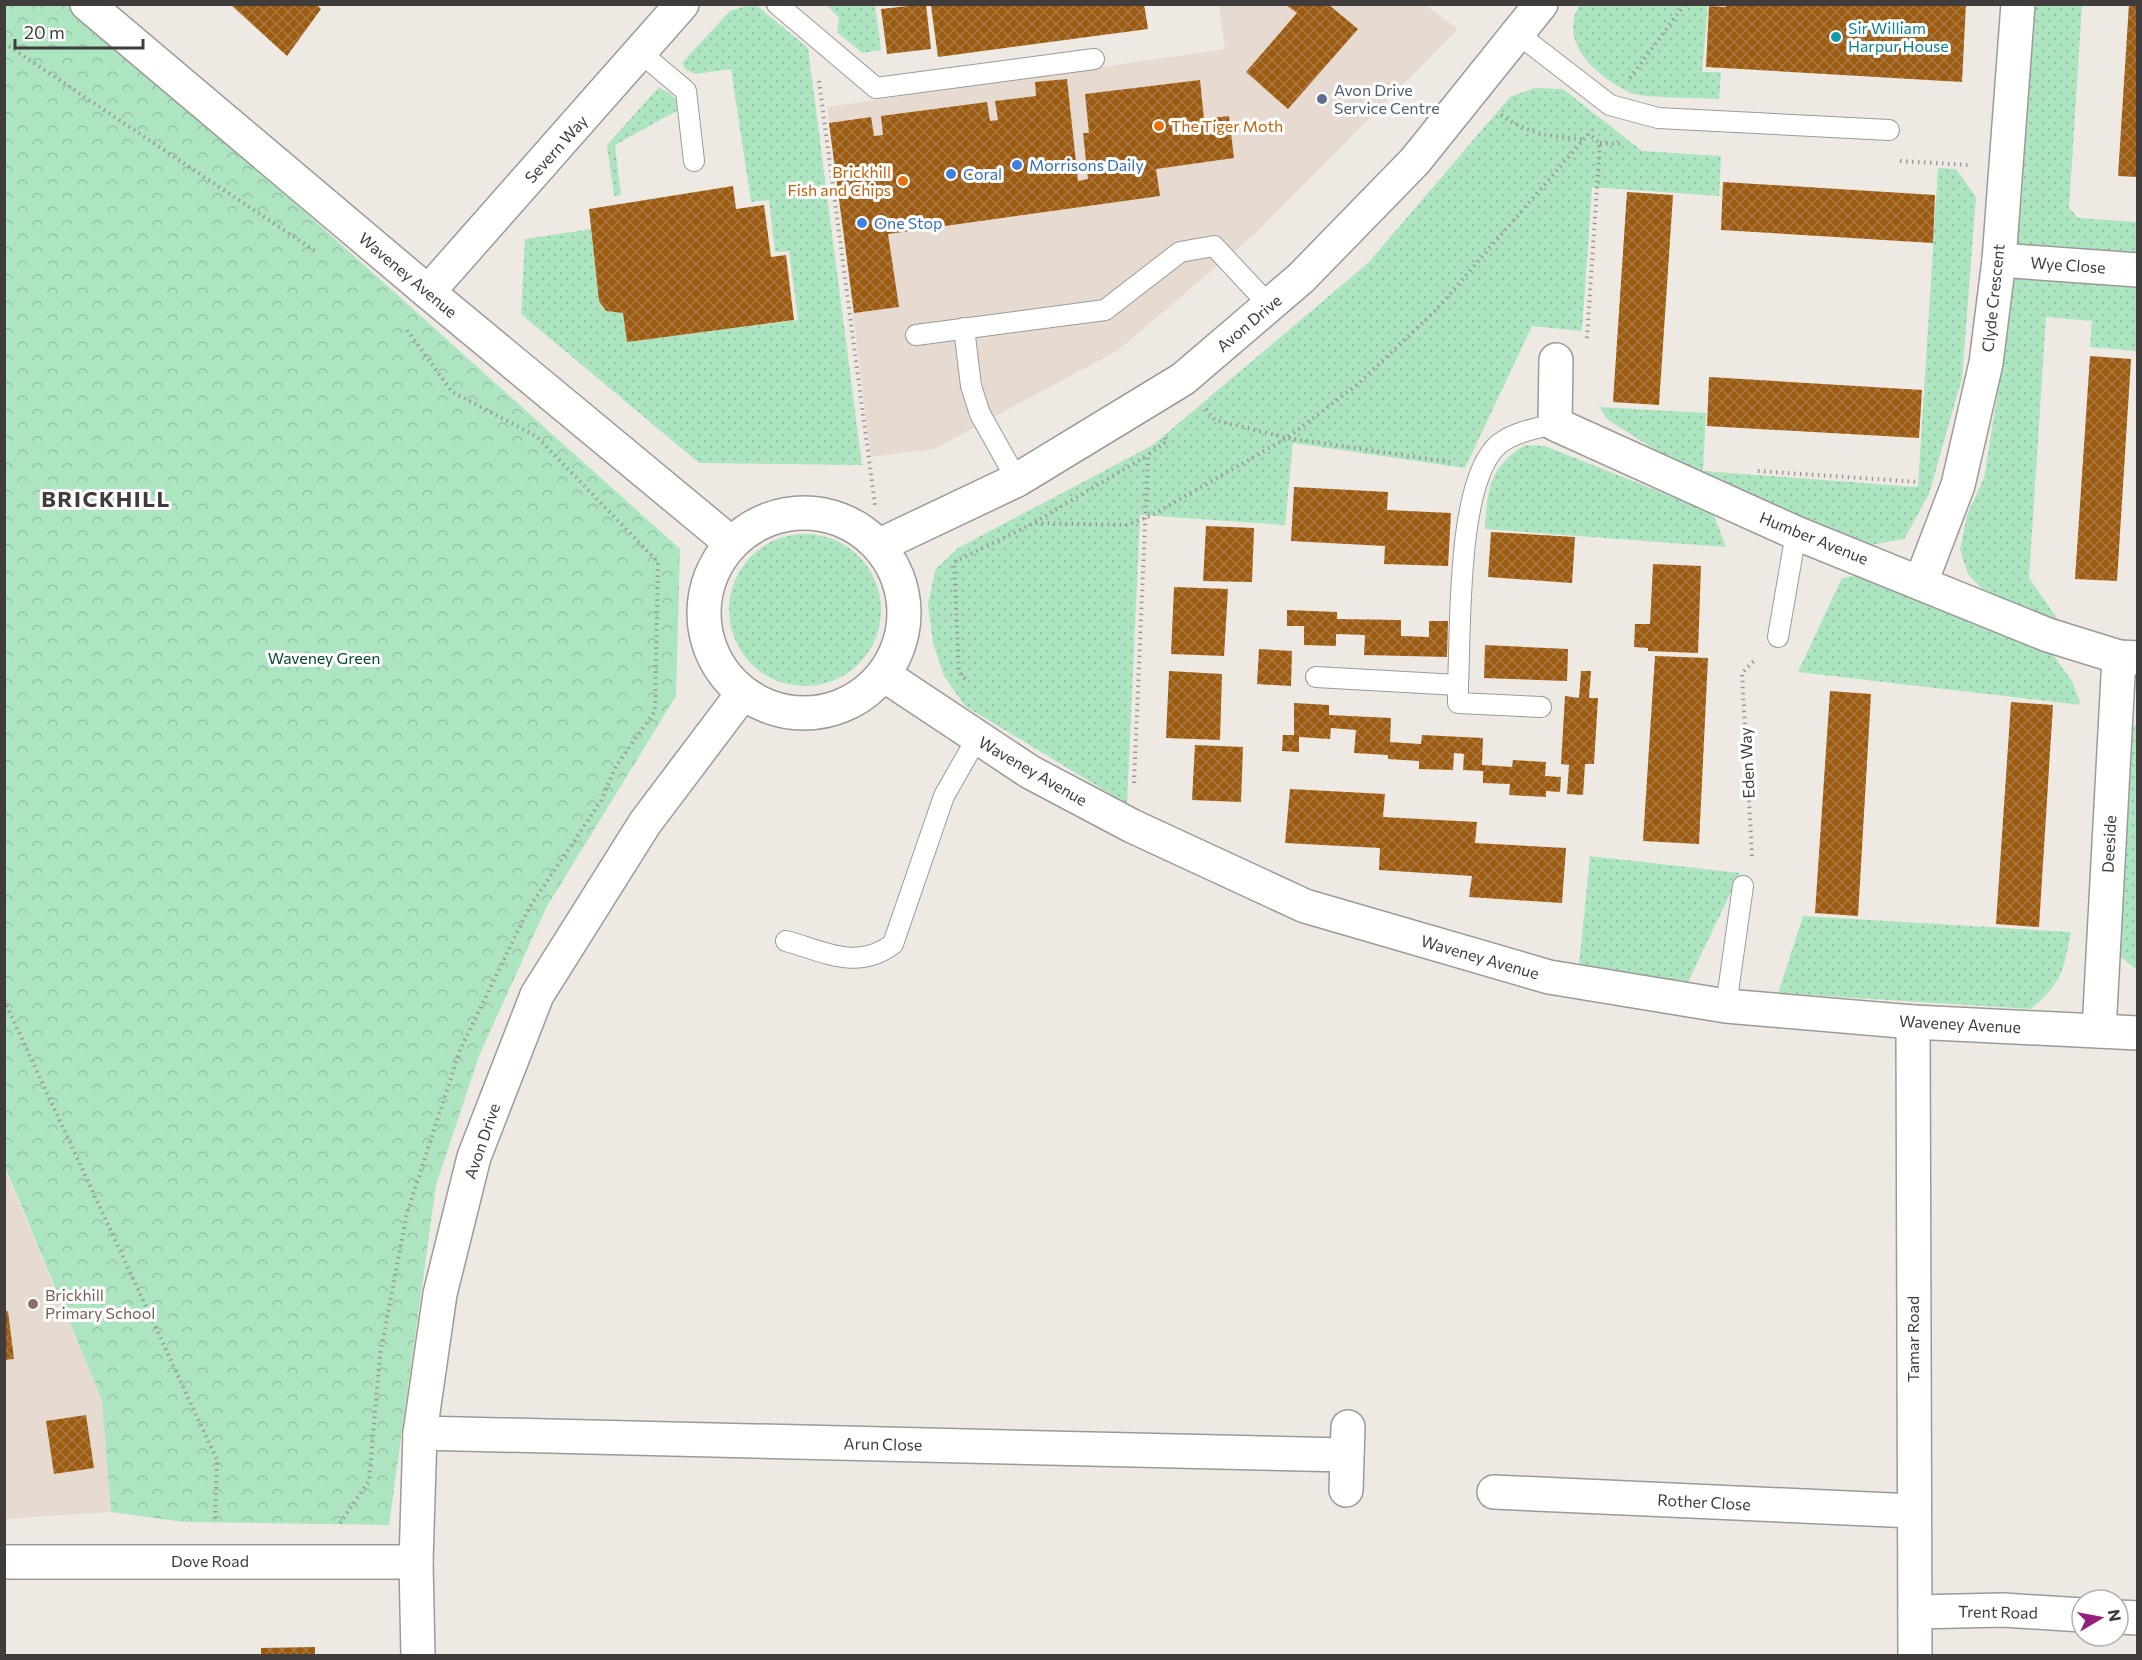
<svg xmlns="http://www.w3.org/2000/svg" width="2142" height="1660" viewBox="0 0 2142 1660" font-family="Commissioner,sans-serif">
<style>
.built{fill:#e7dbd1}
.grass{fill:url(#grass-dots)}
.forest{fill:url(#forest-crowns)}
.building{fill:url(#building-cross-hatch)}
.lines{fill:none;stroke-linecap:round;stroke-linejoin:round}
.lane-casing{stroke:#9f9995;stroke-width:22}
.street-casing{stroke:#9f9995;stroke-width:36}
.secondary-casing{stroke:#9f9995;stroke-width:36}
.path{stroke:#9d9895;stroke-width:4;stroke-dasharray:1.5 4.5;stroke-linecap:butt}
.lane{stroke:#fff;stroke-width:20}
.street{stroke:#fff;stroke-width:33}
.secondary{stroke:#fff;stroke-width:33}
.culture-dot{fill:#0f9aa8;stroke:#fff;stroke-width:2}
.service-dot{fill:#5c6f8a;stroke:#fff;stroke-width:2}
.food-dot{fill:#e8710a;stroke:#fff;stroke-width:2}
.shop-dot{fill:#3f7fe0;stroke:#fff;stroke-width:2}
.education-dot{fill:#8d6e63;stroke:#fff;stroke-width:2}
.labels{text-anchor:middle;stroke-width:6;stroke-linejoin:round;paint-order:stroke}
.culture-label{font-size:16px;fill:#0d838f;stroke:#fff;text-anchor:start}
.service-label{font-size:16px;fill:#4e5e75;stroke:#fff;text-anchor:start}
.food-label{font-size:16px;fill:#c56008;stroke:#fff;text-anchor:start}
.street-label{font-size:16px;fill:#3f3c3b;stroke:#fff}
.shop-label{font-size:16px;fill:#366cbe;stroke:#fff;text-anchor:start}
.park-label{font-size:16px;fill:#014d2b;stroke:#fff}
.education-label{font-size:16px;fill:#785e54;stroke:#fff;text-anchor:start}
.district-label{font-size:22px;font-weight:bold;letter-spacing:1.5px;fill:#3f3c3b;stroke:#fff}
</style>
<defs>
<pattern id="grass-dots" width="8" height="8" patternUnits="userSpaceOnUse" patternTransform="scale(1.5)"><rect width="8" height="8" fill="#ace5c0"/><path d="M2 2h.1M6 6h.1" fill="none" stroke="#95c5a6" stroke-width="1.8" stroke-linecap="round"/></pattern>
<pattern id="forest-crowns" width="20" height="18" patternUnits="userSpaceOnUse" patternTransform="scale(1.5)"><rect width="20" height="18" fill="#ace5c0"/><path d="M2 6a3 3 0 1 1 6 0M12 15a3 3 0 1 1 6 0" fill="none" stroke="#95c5a6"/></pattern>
<pattern id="building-cross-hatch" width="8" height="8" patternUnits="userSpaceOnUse" patternTransform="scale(1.5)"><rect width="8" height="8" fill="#9d5b0f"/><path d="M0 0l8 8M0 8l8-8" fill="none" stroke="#a97a45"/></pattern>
</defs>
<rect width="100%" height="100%" fill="#efe9e4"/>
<g class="built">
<path d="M 1219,5 L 1425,5 L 1458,29 L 1256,233 L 1117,351 L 934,449 L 871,457 L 827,107 L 1225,49 Z"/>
<path d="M 4,1168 L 102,1400 L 111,1512 L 5,1519 Z"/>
</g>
<g class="grass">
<path d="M 1580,4 L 1708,5 L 1702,72 L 1721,72 L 1719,99 C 1702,98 1643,98 1631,93 C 1599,78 1556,43 1580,4 Z"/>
<path d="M 749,5 L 756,5 L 808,48 L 862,465 L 699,463 L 521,314 L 525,239 L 591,229 L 599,301 L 606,311 L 623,313 L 627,342 L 798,320 L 789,251 L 775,252 L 769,200 L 751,202 L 731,69 L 696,74 L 686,70 L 682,63 L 730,11 Z"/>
<path d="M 826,5 L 875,5 L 881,50 L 862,53 L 837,32 L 839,17 Z"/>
<path d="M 2035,5 L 2082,5 L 2069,208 L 2078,218 L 2137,222 L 2137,351 L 2090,347 L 2092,321 L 2046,317 L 2029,578 L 2059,621 L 1985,592 L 1968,574 L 1960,550 L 1967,515 L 1984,478 L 2010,317 L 2021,205 Z"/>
<path d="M 659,87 L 672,95 L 679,105 L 678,110 L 615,145 L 621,195 L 614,196 L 607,145 Z"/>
<path d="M 1534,88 L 1563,89 L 1642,151 L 1721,156 L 1719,196 L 1592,187 L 1582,331 L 1532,326 L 1465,468 L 1293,443 L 1285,525 L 1140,515 L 1127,804 L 965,706 L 944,676 L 933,643 L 928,605 L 935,570 L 958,548 L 1153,445 L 1369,262 L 1510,97 Z"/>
<path d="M 1938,168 L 1956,169 L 1976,197 L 1962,378 L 1929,494 L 1904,539 L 1871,545 L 1689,471 L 1608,420 L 1599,407 L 1706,413 L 1703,471 L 1918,487 Z"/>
<path d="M 1525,445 L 1545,446 L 1713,513 L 1726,547 L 1485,529 C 1487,490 1489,467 1525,445 Z"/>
<circle cx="805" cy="610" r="76"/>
<path d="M 1859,575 L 2051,652 L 2072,681 L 2081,705 L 1798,672 L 1842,578 Z"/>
<path d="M 2137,724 L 2137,970 L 2120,956 L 2133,727 Z"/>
<path d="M 1590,856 L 1740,873 L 1687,984 L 1579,965 Z"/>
<path d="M 1803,916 L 2071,932 C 2063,972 2063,981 2031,1009 L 1778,993 Z"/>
</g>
<path class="forest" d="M 4,5 L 70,5 L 126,51 L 680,549 L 676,696 L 546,908 L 479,1056 L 436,1185 L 389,1525 L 184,1522 L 111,1512 L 102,1400 L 5,1167 Z"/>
<g class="building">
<path d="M 926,4 L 931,49 L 887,54 L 881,9 Z"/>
<path d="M 946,4 L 1144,4 L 1148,29 L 938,57 L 931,6 Z"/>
<path d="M 1726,4 L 1966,4 L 1962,82 L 1706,67 L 1709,6 L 1726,7 Z"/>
<path d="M 2129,4 L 2138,4 L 2138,177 L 2118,176 Z"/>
<path d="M 231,5 L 317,5 L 321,9 L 287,56 Z"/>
<path d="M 1286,5 L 1329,5 L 1358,29 L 1288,109 L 1246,72 L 1297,13 Z"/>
<path d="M 1067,79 L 1078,181 L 1088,179 L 1083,133 L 1089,133 L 1085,94 L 1200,80 L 1204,119 L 1229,116 L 1234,158 L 1156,169 L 1160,196 L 888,234 L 899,307 L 854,313 L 829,123 L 871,117 L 874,136 L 883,135 L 881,116 L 987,102 L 990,121 L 998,120 L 995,101 L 1036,96 L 1035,82 Z"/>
<path d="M 1723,182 L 1935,195 L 1933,243 L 1721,230 Z"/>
<path d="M 733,186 L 736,209 L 764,205 L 771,257 L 786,255 L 794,320 L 627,342 L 623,313 L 606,311 L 599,301 L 589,209 Z"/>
<path d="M 1627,192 L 1673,195 L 1659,405 L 1613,402 Z"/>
<path d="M 2090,356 L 2131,359 L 2117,581 L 2075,579 Z"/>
<path d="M 1709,377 L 1922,390 L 1919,438 L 1707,426 Z"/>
<path d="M 1294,487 L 1388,492 L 1387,510 L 1451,513 L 1448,566 L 1384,564 L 1385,546 L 1291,541 Z"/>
<path d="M 1206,526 L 1254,528 L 1252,582 L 1203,581 Z"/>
<path d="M 1491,532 L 1575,537 L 1572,583 L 1488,577 Z"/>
<path d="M 1653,564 L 1701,566 L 1698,653 L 1648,651 L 1648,648 L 1634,647 L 1635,624 L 1650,624 Z"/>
<path d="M 1174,587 L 1228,589 L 1224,656 L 1171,654 Z"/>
<path d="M 1287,610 L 1337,612 L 1337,619 L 1401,620 L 1401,636 L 1429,637 L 1429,621 L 1448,621 L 1447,657 L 1364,655 L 1365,635 L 1336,634 L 1336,646 L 1304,645 L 1304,626 L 1287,626 Z"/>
<path d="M 1485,645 L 1568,649 L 1567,681 L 1484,678 Z"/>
<path d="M 1259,649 L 1292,651 L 1291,686 L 1257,684 Z"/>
<path d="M 1655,656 L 1708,658 L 1699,844 L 1643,841 Z"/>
<path d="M 1169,671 L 1222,674 L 1220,740 L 1166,738 Z"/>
<path d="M 1581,671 L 1591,671 L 1589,698 L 1598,698 L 1594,764 L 1585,764 L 1583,795 L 1567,794 L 1569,765 L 1561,764 L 1565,696 L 1579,698 Z"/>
<path d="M 1830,691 L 1871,694 L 1858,916 L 1815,913 Z"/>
<path d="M 2011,702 L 2053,705 L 2039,927 L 1996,924 Z"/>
<path d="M 1294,703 L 1329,705 L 1329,715 L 1391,718 L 1390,742 L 1421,744 L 1422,735 L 1483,738 L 1482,765 L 1512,767 L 1513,760 L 1546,762 L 1545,776 L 1561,777 L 1560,792 L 1546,791 L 1546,797 L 1509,795 L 1510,784 L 1483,783 L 1483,771 L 1463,770 L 1464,754 L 1454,753 L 1453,770 L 1419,769 L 1419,761 L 1388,759 L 1388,755 L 1354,753 L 1356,730 L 1331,728 L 1330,739 L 1299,737 L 1299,752 L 1282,751 L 1283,735 L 1294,735 Z"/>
<path d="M 1195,745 L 1243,747 L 1241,802 L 1192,800 Z"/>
<path d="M 1290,789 L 1385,794 L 1383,817 L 1477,822 L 1475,843 L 1566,848 L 1562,903 L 1469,897 L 1472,876 L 1379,870 L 1380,848 L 1285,843 Z"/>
<path d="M 8,1311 L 14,1359 L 4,1360 L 4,1312 Z"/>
<path d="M 86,1415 L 94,1468 L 54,1474 L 46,1421 Z"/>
<path d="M 315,1647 L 315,1656 L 261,1656 L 261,1648 Z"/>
</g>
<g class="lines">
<defs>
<g id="lane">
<path d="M 777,4 L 876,88 L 1094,59"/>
<path d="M 1518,34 L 1610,105 L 1658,118 L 1889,130"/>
<path d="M 641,53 L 686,91 L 694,161"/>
<path d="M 964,328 L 971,386 L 980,414 L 1017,480"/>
<path d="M 916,335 L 1105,310 L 1180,252 L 1214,246 L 1270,306"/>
<path d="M 1778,637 L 1796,533"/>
<path d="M 1316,677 L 1458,685"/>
<path d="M 1541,707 L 1458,703 L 1458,685 C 1461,629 1456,480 1499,444 C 1514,432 1537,428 1555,424"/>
<path d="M 786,941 C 826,952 857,971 893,944 L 944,796 L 977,738"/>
<path d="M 1726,1006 L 1743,886"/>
</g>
<g id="street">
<path d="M 1999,260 L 2138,270"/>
<path d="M 428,292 L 682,4"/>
<path d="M 1556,360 L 1555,424 L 1796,533 L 2048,635 L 2119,657 L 2138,658"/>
<path d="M 1921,582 L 1958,485 L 1986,363 L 1999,260 L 2018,4"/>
<path d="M 884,675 L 1030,772 L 1132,826 L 1305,906 L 1549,977 L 1726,1006 L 1913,1022 L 2138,1033"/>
<path d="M 1913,1022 L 1915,1656"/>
<path d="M 2099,1031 L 2119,657"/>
<path d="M 420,1433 L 1346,1455"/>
<path d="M 1346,1490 L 1348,1427"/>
<path d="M 1494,1492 L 1913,1511"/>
<path d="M 4,1562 L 416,1562"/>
<path d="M 1915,1612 L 2003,1610 L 2082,1615"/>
<path d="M 2118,1617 L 2138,1618"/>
</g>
<g id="secondary">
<path d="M 87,4 L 428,292 L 731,543"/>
<circle cx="804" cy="613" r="100"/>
<path d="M 880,545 L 1017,480 L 1183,379 L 1301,278 L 1415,161 L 1541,4"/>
<path d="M 418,1656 L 416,1562 L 420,1433 L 440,1294 L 474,1157 L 537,995 L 645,823 L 743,693"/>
</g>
</defs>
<use href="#lane" class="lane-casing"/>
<use href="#street" class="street-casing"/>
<use href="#secondary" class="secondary-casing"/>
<g class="path">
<path d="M 4,43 L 318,253"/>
<path d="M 1630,78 L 1685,4"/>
<path d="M 819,81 L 875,505"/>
<path d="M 1501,115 C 1526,133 1554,138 1584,139"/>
<path d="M 1600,143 L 1623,144"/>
<path d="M 1900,161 L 1968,165"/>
<path d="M 1587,338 L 1600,143 L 1589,134"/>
<path d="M 1206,409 L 1215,420 L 1287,438 L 1450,462"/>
<path d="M 1758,471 L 1918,482"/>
<path d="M 1035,522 L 1148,455"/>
<path d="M 965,679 L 959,672 L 954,562 L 1034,523 L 1127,525 L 1152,515 L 1287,438 L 1358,384 L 1435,311 L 1592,130"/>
<path d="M 1134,783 L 1148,455 L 1167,441 L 1163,435"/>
<path d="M 1752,856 L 1742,673 L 1756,659"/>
<path d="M 4,1000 L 217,1460 L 215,1522"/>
<path d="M 340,1523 L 369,1481 L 380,1355 L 407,1213 L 460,1050 L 529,908 L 601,801 L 616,766 L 655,711 L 658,562 L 536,436 L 452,392 L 405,327"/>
</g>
<use href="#lane" class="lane"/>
<use href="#street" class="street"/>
<use href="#secondary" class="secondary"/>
</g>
<circle class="culture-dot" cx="1836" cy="37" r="6"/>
<circle class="service-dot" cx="1322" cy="99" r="6"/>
<g class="food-dot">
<circle cx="1159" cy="126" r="6"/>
<circle cx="903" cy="181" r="6"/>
</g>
<g class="shop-dot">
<circle cx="1017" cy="165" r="6"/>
<circle cx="951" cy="174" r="6"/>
<circle cx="862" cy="223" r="6"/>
</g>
<circle class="education-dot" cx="33" cy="1304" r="6"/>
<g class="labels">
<g class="culture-label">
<text x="1848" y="34">Sir William<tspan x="1848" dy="18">Harpur House</tspan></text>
</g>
<g class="service-label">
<text x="1334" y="96">Avon Drive<tspan x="1334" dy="18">Service Centre</tspan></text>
</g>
<g class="food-label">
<text x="1171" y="132">The Tiger Moth</text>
<text x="891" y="178" text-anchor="end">Brickhill<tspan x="891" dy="18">Fish and Chips</tspan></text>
</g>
<g class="street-label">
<text transform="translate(556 149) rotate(-48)" y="6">Severn Way</text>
<text transform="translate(2068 265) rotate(4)" y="6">Wye Close</text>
<text transform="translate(408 275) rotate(40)" y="6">Waveney Avenue</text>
<text transform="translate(1993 298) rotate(-84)" y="6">Clyde Crescent</text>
<text transform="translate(1249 323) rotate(-40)" y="6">Avon Drive</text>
<text transform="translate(1814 538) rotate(22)" y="6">Humber Avenue</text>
<text transform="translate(1747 763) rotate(-93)" y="6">Eden Way</text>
<text transform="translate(1033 771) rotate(30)" y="6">Waveney Avenue</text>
<text transform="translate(2109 844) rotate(-87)" y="6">Deeside</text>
<text transform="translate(1480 957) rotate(16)" y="6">Waveney Avenue</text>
<text transform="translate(1960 1024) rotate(3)" y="6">Waveney Avenue</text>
<text transform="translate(482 1141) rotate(-71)" y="6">Avon Drive</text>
<text transform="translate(1913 1339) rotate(-90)" y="6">Tamar Road</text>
<text transform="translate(883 1444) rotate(1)" y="6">Arun Close</text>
<text transform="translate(1704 1502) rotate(3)" y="6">Rother Close</text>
<text x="210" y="1567">Dove Road</text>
<text transform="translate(1998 1612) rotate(1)" y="6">Trent Road</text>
</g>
<g class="shop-label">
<text x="1029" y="171">Morrisons Daily</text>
<text x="963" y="180">Coral</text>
<text x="874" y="229">One Stop</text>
</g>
<g class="park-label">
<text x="324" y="664">Waveney Green</text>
</g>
<g class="education-label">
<text x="45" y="1301">Brickhill<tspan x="45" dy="18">Primary School</tspan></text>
</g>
<g class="district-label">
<text x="106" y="507">BRICKHILL</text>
</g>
</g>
<rect width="2142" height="1660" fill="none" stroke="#3f3c3b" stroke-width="12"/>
<g transform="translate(2100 1618) rotate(80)"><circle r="28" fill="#ffffff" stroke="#b2b1b1" stroke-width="1.5"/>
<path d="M0-4.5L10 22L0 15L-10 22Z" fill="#941f7d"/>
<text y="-9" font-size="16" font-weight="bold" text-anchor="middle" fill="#3f3c3b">N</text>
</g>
<path d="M15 39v9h128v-9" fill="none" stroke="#3f3c3b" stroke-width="3"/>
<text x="24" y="39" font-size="18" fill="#3f3c3b" stroke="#ffffff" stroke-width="4.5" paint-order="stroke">20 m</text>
</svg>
